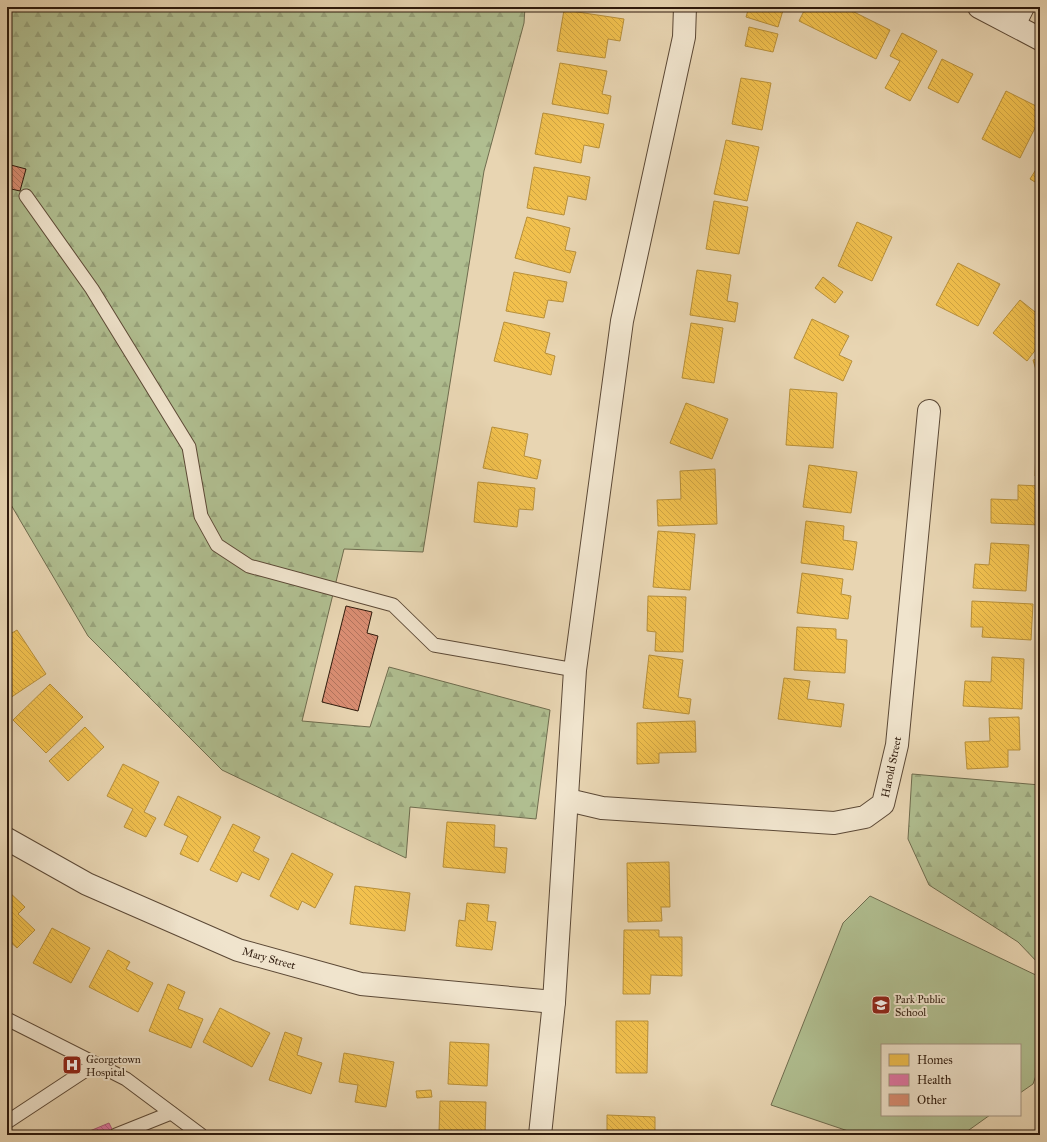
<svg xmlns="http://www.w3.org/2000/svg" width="1047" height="1142" viewBox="0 0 1047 1142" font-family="'IM FELL Great Primer',serif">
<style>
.grass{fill:#b0be90;stroke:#6f6c4e}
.forest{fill:url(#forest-firs);stroke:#6f6c4e}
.homes{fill:url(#homes-back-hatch);stroke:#b78f3a}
.health{fill:url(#health-back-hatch);stroke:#ad5b79}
.building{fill:url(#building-back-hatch);stroke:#2e1a0c}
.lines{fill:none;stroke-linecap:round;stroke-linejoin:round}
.service-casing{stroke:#5c4936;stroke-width:15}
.minor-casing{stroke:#5c4936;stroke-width:24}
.tertiary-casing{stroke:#5c4936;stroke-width:24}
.service{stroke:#f0e4cd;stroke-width:13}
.minor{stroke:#f0e4cd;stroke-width:22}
.tertiary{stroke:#f0e4cd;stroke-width:22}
.labels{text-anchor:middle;stroke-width:4;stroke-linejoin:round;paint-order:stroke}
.street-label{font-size:11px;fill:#2e1a0c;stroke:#f0e4cd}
.poi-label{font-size:11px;fill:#2e1a0c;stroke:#f0e4cd;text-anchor:start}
</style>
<defs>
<pattern id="forest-firs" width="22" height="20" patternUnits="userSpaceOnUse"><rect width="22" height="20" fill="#b0be90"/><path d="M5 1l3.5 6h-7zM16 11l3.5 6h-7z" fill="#98a37b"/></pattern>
<pattern id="homes-back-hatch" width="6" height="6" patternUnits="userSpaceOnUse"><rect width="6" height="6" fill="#f2c14e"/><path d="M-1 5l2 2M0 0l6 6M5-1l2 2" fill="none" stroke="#d0a543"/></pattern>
<pattern id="health-back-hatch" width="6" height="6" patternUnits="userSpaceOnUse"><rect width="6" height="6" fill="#e377a8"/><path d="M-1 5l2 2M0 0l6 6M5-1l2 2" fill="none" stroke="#b86187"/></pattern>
<pattern id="building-back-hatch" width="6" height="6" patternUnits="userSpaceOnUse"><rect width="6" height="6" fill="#da8e73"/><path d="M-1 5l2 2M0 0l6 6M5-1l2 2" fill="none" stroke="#b1735d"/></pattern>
</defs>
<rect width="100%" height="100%" fill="#e8d5b2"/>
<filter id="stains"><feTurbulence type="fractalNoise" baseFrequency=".005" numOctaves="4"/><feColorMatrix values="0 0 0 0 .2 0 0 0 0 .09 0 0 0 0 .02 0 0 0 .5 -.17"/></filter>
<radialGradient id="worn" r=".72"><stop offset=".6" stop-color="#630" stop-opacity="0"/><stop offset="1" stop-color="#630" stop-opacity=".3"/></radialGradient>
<path class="grass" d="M 870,896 L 1040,977 L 1040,1064 L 1033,1084 L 1020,1093 L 1020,1045 L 882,1045 L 882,1115 L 990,1115 L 962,1135 L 871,1135 L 857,1134 L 771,1105 L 843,923 Z"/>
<g class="forest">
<path d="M 7,7 L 525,7 L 524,23 L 484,171 L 423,552 L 344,549 L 302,721 L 370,727 L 389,667 L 550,710 L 536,819 L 410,807 L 406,858 L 222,770 L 88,636 L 7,498 Z"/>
<path d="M 912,774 L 1040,785 L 1040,965 L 1018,942 L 929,885 L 908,839 Z"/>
</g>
<g class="homes">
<path d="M 749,7 L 784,7 L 778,27 L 746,17 Z"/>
<path d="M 806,7 L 844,7 L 890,30 L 876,59 L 799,21 Z"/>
<path d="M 564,10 L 624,19 L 620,41 L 608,39 L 605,58 L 557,51 Z"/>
<path d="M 749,27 L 778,34 L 773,52 L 745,46 Z"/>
<path d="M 902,33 L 937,51 L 910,101 L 885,88 L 900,61 L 890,56 Z"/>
<path d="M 942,59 L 973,74 L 958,103 L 928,88 Z"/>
<path d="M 560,63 L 607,71 L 602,94 L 611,96 L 608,114 L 552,104 Z"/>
<path d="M 741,78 L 771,83 L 762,130 L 732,124 Z"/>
<path d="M 1006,91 L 1040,108 L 1040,118 L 1020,158 L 982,139 Z"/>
<path d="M 543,113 L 604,124 L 599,148 L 584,145 L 581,163 L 535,154 Z"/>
<path d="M 726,140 L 759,147 L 747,201 L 714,194 Z"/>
<path d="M 1040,163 L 1040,185 L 1030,179 Z"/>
<path d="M 534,167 L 590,177 L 586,200 L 568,196 L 564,215 L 527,208 Z"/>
<path d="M 714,201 L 748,207 L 739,254 L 706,249 Z"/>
<path d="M 527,217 L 570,228 L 565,250 L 576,252 L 570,273 L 515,258 Z"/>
<path d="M 857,222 L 892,237 L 872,281 L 838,266 Z"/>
<path d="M 958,263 L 1000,284 L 978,326 L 936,305 Z"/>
<path d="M 697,270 L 731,275 L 727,301 L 738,303 L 735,322 L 690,315 Z"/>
<path d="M 514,272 L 567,282 L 563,302 L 548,300 L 544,318 L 506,311 Z"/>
<path d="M 823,277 L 843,292 L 835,303 L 815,288 Z"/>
<path d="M 1020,300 L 1040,316 L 1040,344 L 1027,361 L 993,333 Z"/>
<path d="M 812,319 L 849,336 L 839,355 L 852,361 L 843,381 L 794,358 Z"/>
<path d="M 504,322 L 550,333 L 545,353 L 555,356 L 551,375 L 494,361 Z"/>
<path d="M 691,323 L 723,328 L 714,383 L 682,378 Z"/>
<path d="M 1040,358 L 1040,383 L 1033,360 Z"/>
<path d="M 790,389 L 837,393 L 833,448 L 786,445 Z"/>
<path d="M 686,403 L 728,419 L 712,459 L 670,443 Z"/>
<path d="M 1037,421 L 1040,421 L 1040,477 L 1035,476 Z"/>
<path d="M 492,427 L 528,434 L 524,456 L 541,460 L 537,479 L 483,468 Z"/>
<path d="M 809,465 L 857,472 L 851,513 L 803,507 Z"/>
<path d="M 715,469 L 717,524 L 658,526 L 657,500 L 681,499 L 680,471 Z"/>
<path d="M 478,482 L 535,488 L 533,510 L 519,509 L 517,527 L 474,522 Z"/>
<path d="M 1018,485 L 1040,486 L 1040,525 L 991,523 L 991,499 L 1018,500 Z"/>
<path d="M 806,521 L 844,526 L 843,540 L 857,542 L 853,570 L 801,563 Z"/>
<path d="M 658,531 L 695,534 L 690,590 L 653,587 Z"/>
<path d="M 991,543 L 1029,545 L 1026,591 L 973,588 L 975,564 L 989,565 Z"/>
<path d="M 802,573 L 843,579 L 841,594 L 851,596 L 848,619 L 797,613 Z"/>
<path d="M 648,596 L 686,597 L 683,652 L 655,651 L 656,632 L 647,631 Z"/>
<path d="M 972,601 L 1033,604 L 1031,640 L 982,637 L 983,627 L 971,627 Z"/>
<path d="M 797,627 L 836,629 L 836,639 L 847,640 L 845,673 L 794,670 Z"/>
<path d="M 17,630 L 46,674 L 7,700 L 7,636 Z"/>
<path d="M 649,655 L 683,660 L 678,697 L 691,699 L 689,714 L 643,708 Z"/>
<path d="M 992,657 L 1024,659 L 1022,709 L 963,706 L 965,681 L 991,682 Z"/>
<path d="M 784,678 L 810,681 L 807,699 L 844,704 L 841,727 L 778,719 Z"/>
<path d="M 50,684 L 83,717 L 46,753 L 13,720 Z"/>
<path d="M 1019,717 L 1020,750 L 1008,750 L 1008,767 L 967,769 L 965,742 L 990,741 L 989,718 Z"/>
<path d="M 695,721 L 696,752 L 659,753 L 659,763 L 637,764 L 637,723 Z"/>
<path d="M 85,727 L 104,747 L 68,781 L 49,761 Z"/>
<path d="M 123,764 L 159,782 L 144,812 L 156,818 L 146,837 L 124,827 L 133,809 L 107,796 Z"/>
<path d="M 178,796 L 221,817 L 198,862 L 180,854 L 188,836 L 164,825 Z"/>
<path d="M 447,822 L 495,825 L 494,847 L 507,848 L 505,873 L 443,867 Z"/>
<path d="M 233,824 L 260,837 L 253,851 L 269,859 L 259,880 L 242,872 L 237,882 L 210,870 Z"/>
<path d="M 292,853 L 333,874 L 315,908 L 302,901 L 298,910 L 270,896 Z"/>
<path d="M 669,862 L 670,907 L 661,907 L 662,921 L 628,922 L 627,863 Z"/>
<path d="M 355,886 L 410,893 L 405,931 L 350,924 Z"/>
<path d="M 7,890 L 25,907 L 18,914 L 35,930 L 17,948 L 7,939 Z"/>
<path d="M 467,903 L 489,905 L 487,921 L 496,922 L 492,950 L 456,946 L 459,920 L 465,921 Z"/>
<path d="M 52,928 L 90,948 L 71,983 L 33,963 Z"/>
<path d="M 624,930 L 659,930 L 659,937 L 682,937 L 682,976 L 651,975 L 650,994 L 623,994 Z"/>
<path d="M 108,950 L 130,962 L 126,969 L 153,983 L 138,1012 L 89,987 Z"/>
<path d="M 168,984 L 185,992 L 178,1009 L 203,1019 L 191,1048 L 149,1031 Z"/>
<path d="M 220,1008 L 270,1033 L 252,1067 L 203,1042 Z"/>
<path d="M 616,1021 L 648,1021 L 647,1073 L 616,1073 Z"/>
<path d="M 285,1032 L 302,1038 L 297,1055 L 322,1063 L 311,1094 L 269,1080 Z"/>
<path d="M 450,1042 L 489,1044 L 487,1086 L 448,1084 Z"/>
<path d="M 344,1053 L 394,1062 L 386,1107 L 355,1102 L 358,1085 L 339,1082 Z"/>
<path d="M 431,1090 L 432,1097 L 417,1098 L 416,1091 Z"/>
<path d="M 440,1101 L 486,1102 L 485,1134 L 439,1132 Z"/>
<path d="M 607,1115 L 655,1117 L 655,1135 L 607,1135 Z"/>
</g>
<path class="health" d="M 109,1123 L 115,1135 L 80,1135 Z"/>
<g class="building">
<path d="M 7,164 L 26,169 L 20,191 L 7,188 Z"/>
<path d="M 346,606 L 372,612 L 367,633 L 378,636 L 358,711 L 322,702 Z"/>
</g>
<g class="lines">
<defs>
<g id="service">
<path d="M 26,196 L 92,289 L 189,447 L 201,516 L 217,545 L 249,566 L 393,605 L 434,645 L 575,670"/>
<path d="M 7,1019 L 126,1079 L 201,1135"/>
<path d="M 7,1122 L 95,1064"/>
<path d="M 116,1135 L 171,1113"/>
</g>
<g id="minor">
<path d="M 1014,25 L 1023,7"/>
<path d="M 568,800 L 602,808 L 834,823 L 865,817 L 883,804 L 897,745 L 929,411"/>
<path d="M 7,839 L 87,884 L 238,950 L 361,984 L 554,1002"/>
</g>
<g id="tertiary">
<path d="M 979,7 L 1040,39"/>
<path d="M 540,1135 L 554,1002 L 575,670 L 622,321 L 684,37 L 685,7"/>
</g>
</defs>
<use href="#service" class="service-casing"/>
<use href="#minor" class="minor-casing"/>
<use href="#tertiary" class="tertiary-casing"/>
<use href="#service" class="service"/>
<use href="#minor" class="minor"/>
<use href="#tertiary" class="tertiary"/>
</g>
<defs>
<symbol id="school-square" viewBox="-11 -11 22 22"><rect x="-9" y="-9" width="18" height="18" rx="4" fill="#8f2418" stroke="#f0e4cd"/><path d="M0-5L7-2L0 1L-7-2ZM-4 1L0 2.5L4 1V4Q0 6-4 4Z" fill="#fff"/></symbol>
<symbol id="hospital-square" viewBox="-11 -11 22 22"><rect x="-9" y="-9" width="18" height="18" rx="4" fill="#8f2418" stroke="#f0e4cd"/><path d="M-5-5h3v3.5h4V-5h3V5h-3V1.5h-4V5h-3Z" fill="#fff"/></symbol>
</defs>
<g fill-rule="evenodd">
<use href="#school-square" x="870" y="994" width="22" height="22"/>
<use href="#hospital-square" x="61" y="1054" width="22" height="22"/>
</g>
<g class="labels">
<g class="street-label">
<text transform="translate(891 767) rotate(-78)" y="4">Harold Street</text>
<text transform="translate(269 958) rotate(16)" y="4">Mary Street</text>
</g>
<g class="poi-label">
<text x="895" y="1003">Park Public<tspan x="895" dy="13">School</tspan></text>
<text x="86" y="1063">Georgetown<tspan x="86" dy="13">Hospital</tspan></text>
</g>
</g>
<rect width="1047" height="1142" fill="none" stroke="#e8d5b2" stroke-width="24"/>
<rect x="8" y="8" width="1031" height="1126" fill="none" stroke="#2e1a0c" stroke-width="2"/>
<rect x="12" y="12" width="1023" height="1118" fill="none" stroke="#2e1a0c"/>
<rect x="881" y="1044" width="140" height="72" fill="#f0e4cd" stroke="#a29380"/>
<rect x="889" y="1054" width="20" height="12" fill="#f2c14e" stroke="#a29380"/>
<text x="917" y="1064" font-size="12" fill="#2e1a0c">Homes</text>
<rect x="889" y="1074" width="20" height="12" fill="#e377a8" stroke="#a29380"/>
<text x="917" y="1084" font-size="12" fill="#2e1a0c">Health</text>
<rect x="889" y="1094" width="20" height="12" fill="#da8e73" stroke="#a29380"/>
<text x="917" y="1104" font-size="12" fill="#2e1a0c">Other</text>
<rect width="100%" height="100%" filter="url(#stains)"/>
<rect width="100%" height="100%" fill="url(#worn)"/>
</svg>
